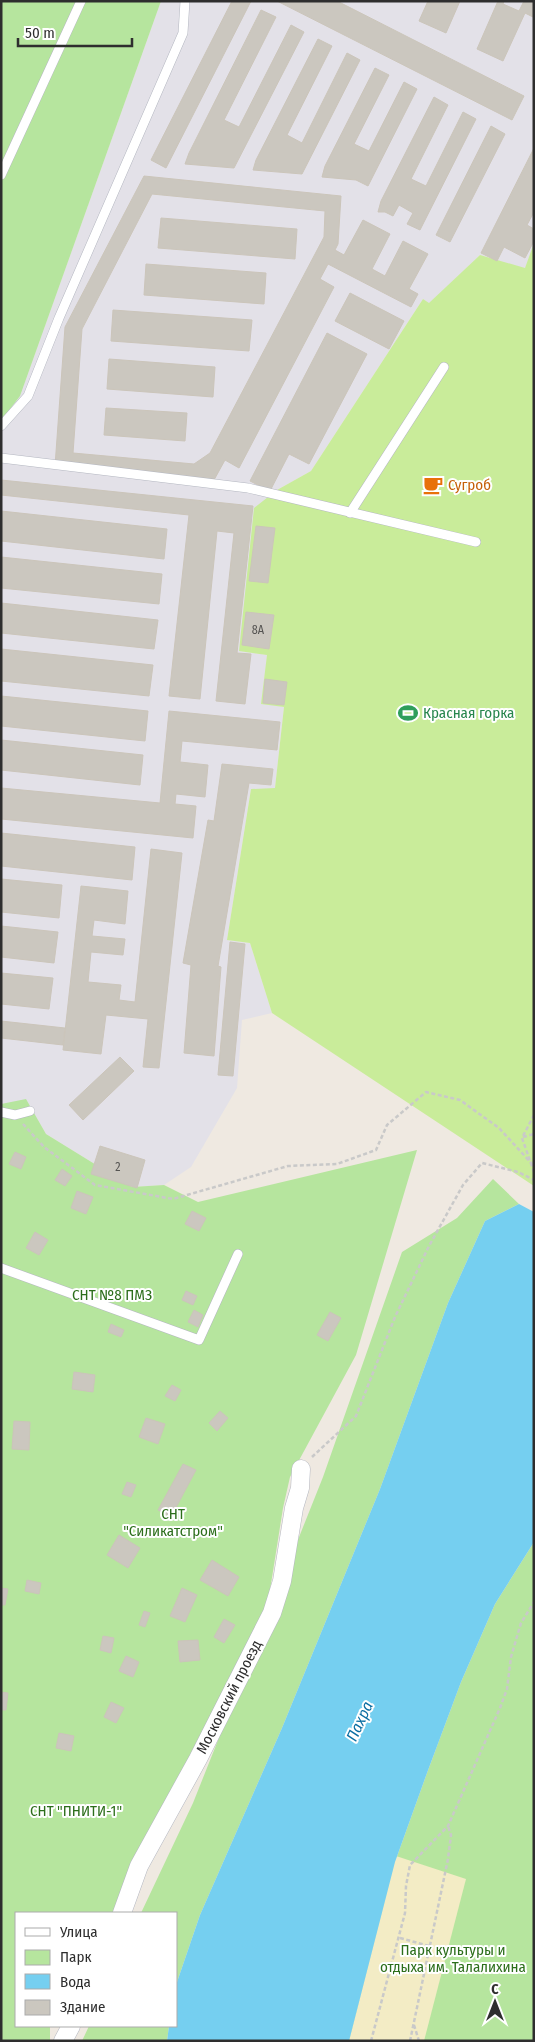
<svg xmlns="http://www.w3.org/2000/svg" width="535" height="2042" viewBox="0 0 535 2042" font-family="'Fira Sans Condensed',sans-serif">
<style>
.industrial{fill:#e3e1e8}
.green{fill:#b6e59e}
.sand{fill:#f3ecc5}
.pitch{fill:#c9ec9a}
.water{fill:#75cff0}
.building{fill:#cbc7bf;stroke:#cbc5ba;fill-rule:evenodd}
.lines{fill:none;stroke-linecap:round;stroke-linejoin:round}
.service-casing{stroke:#b4b7c1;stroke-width:10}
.minor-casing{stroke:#b4b7c1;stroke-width:19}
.path{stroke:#c9c9c9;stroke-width:2.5;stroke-dasharray:4 2.5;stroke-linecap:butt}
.service{stroke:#fff;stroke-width:9}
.minor{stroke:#fff;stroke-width:18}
.labels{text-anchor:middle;stroke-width:4;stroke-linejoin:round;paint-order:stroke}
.number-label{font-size:12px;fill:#555452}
.food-label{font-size:15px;fill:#c56008;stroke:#fff;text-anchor:start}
.leisure-label{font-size:15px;fill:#27864d;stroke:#fff;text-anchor:start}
.park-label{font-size:15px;fill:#2c6e1b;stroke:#fff}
.street-label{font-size:15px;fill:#2e2e2e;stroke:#fff}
.water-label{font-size:16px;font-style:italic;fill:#0d6fa3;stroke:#fff}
</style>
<rect width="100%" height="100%" fill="#efe9e1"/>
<path class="industrial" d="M 161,1 L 534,1 L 534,243 L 525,269 L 480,255 L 429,304 L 423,299 L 311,471 L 277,490 L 240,651 L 267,655 L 262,703 L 284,707 L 275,789 L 251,789 L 227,940 L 250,943 L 272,1013 L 242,1020 L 237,1088 L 191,1167 L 164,1185 L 132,1187 L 46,1134 L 26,1100 L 1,1104 L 1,421 L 20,396 Z"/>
<g class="green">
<path d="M 1,1 L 161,1 L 20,396 L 1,421 Z"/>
<path d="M 26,1099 L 46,1134 L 132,1187 L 164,1185 L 198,1202 L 417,1150 L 356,1355 L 290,1477 L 283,1508 L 267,1609 L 114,1913 L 16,1913 L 16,2026 L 50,2026 L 50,2041 L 1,2041 L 1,1104 Z"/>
<path d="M 493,1179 L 519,1204 L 485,1221 L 448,1303 L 380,1489 L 282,1728 L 200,1915 L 176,1985 L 176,1913 L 141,1913 L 193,1803 L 323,1477 L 402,1252 L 457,1218 Z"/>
<path d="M 534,1542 L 534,2041 L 349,2041 L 395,1862 L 427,1773 L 461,1682 L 495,1604 Z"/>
<path d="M 89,2026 L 169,2026 L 167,2041 L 82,2041 Z"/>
</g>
<path class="sand" d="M 396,1856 L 466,1879 L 424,2041 L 349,2041 Z"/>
<path class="pitch" d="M 534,243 L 534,1186 L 272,1013 L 250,943 L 227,940 L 251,789 L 275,788 L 284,707 L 261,704 L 267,655 L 239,651 L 254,508 L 277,490 L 311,471 L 423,299 L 429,303 L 480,255 L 525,268 Z"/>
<path class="water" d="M 519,1204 L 534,1212 L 534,1542 L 495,1604 L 461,1682 L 427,1773 L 395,1862 L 349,2041 L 167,2041 L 169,2026 L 176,2026 L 176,1985 L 200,1915 L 282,1728 L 380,1489 L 448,1303 L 485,1221 Z"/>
<g class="building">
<path d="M 232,1 L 251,1 L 166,168 L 151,160 Z"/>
<path d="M 277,1 L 337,1 L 524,96 L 512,120 Z"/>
<path d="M 428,1 L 460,1 L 446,33 L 419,21 Z"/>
<path d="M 498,1 L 504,1 L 503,4 L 519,11 L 524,1 L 534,1 L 533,17 L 525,13 L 503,61 L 477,49 Z"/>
<path d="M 261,10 L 276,17 L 224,120 L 239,127 L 291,25 L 304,32 L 234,168 L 185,164 L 189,153 Z"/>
<path d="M 318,39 L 332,46 L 287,135 L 302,143 L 347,53 L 360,60 L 302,174 L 253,170 L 256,160 Z"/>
<path d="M 375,68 L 389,75 L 354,144 L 369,151 L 404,82 L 417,89 L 368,186 L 356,180 L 322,177 L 325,166 Z"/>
<path d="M 434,97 L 448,105 L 411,179 L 426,186 L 463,112 L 476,119 L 420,230 L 407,224 L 413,213 L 399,205 L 393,216 L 385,212 L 378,212 L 381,201 Z"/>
<path d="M 491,126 L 505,134 L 450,242 L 436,235 Z"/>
<path d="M 534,148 L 534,212 L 527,225 L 534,229 L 534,241 L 525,258 L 504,247 L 497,261 L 481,253 Z"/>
<path d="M 144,176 L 341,196 L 338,244 L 335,250 L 344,255 L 363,220 L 390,234 L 372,269 L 385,276 L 403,241 L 428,254 L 409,289 L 418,294 L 411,307 L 328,264 L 320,279 L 334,287 L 239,468 L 225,460 L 214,480 L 55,466 L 65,327 ZM 152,194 L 325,211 L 324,237 L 210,453 L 194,464 L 73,453 L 82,329 Z"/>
<path d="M 161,218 L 297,229 L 295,259 L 158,248 Z"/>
<path d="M 146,264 L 266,273 L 264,304 L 144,295 Z"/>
<path d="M 350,293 L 404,321 L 389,349 L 335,321 Z"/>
<path d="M 113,310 L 252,320 L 249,351 L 111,341 Z"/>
<path d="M 327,333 L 367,354 L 309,464 L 289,454 L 270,491 L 250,481 Z"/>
<path d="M 109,359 L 215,367 L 213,397 L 107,389 Z"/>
<path d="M 106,408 L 187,413 L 185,441 L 104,435 Z"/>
<path d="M 1,480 L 253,506 L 237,653 L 251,654 L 245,704 L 216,701 L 234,533 L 217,531 L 200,699 L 169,696 L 189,515 L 1,495 Z"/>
<path d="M 1,511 L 167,529 L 164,559 L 1,541 Z"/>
<path d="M 256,526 L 275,528 L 268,583 L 249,581 Z"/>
<path d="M 1,557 L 162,574 L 159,604 L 1,588 Z"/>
<path d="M 1,603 L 158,620 L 154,649 L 1,633 Z"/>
<path d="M 246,612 L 274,615 L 269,649 L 242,645 Z"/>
<path d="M 1,649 L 153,665 L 149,696 L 1,681 Z"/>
<path d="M 265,679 L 287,682 L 284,705 L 263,703 Z"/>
<path d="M 1,696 L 148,711 L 145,741 L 1,726 Z"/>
<path d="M 169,711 L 280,722 L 277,750 L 182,741 L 180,762 L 208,765 L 205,797 L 176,794 L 175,804 L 196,806 L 193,838 L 1,819 L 1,788 L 160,803 Z"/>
<path d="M 1,740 L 143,755 L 140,785 L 1,770 Z"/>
<path d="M 222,764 L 273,769 L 271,785 L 249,783 L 218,966 L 221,967 L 214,1056 L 184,1053 L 191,965 L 183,963 L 208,820 L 214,821 Z"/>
<path d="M 1,833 L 135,847 L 132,880 L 1,866 Z"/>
<path d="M 151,849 L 182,853 L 159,1068 L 143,1067 L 148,1019 L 106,1015 L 101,1054 L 63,1050 L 81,886 L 128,891 L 125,924 L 94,920 L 92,936 L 125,939 L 123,955 L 91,952 L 88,982 L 121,985 L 119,1000 L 135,1002 Z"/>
<path d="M 1,879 L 62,885 L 59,918 L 1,912 Z"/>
<path d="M 1,926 L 58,932 L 54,963 L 1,957 Z"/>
<path d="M 230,942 L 245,944 L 233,1076 L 218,1075 Z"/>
<path d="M 1,973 L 53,978 L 49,1009 L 1,1004 Z"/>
<path d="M 1,1021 L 65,1028 L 63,1045 L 1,1038 Z"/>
<path d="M 120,1057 L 134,1071 L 83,1120 L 69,1105 Z"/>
<path d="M 100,1146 L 145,1160 L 137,1188 L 91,1174 Z"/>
<path d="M 15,1152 L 26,1157 L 21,1169 L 9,1164 Z"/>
<path d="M 62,1169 L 72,1176 L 65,1186 L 55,1180 Z"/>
<path d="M 77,1191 L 93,1197 L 86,1214 L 71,1208 Z"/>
<path d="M 192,1211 L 206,1218 L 199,1231 L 185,1224 Z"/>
<path d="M 35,1232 L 48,1240 L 39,1255 L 26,1248 Z"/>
<path d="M 186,1291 L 197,1296 L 193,1305 L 182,1300 Z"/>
<path d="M 194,1310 L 203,1315 L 198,1327 L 188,1322 Z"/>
<path d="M 330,1312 L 341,1318 L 328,1341 L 317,1335 Z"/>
<path d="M 111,1324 L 124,1330 L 121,1337 L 108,1332 Z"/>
<path d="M 74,1372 L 95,1375 L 93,1392 L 72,1389 Z"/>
<path d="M 172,1385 L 181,1390 L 175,1401 L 165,1396 Z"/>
<path d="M 220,1411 L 228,1418 L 217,1431 L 209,1423 Z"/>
<path d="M 146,1418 L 165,1424 L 158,1444 L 139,1437 Z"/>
<path d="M 14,1421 L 30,1422 L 29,1450 L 12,1449 Z"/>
<path d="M 183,1464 L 196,1470 L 171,1517 L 158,1510 Z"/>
<path d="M 127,1482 L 136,1485 L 131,1497 L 122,1494 Z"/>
<path d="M 119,1535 L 140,1548 L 128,1568 L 107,1555 Z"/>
<path d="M 212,1560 L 239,1577 L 228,1596 L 200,1580 Z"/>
<path d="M 27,1580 L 41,1583 L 39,1594 L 25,1591 Z"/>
<path d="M 1,1588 L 8,1589 L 5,1605 L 1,1605 Z"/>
<path d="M 182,1588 L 197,1595 L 185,1622 L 170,1616 Z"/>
<path d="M 144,1611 L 150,1613 L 145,1627 L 139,1625 Z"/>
<path d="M 224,1619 L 235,1625 L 224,1643 L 214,1637 Z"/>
<path d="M 103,1636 L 114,1638 L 111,1653 L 100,1650 Z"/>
<path d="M 198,1640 L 200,1660 L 180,1662 L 178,1641 Z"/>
<path d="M 126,1656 L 139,1662 L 133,1677 L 119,1671 Z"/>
<path d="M 1,1692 L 8,1693 L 6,1710 L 1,1710 Z"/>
<path d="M 111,1702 L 124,1708 L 116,1723 L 104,1717 Z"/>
<path d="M 59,1733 L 74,1736 L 71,1751 L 56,1748 Z"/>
</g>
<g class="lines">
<defs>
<g id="service">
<path d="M 1,175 L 81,1"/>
<path d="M 1,426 L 28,396 L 59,318 L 183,33 L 185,1"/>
<path d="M 1,458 L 248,488 L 476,542"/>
<path d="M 350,513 L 444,367"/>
<path d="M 1,1112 L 15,1115 L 30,1111"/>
<path d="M 1,1268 L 199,1340 L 238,1254"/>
</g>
<g id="minor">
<path d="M 122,1913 L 139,1866 L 198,1759 L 272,1613 L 282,1581 L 294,1508 L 300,1488 L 301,1469"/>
<path d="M 63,2041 L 71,2026"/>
</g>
</defs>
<use href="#service" class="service-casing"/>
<use href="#minor" class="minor-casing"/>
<g class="path">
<path d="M 534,1115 L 522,1138 L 534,1172"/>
<path d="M 23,1124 L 44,1147 L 95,1185 L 173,1199 L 288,1166 L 337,1164 L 376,1150 L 387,1125 L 426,1092 L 460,1100 L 499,1128 L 534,1166"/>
<path d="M 523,1137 L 534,1134"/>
<path d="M 312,1457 L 356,1416 L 395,1317 L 429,1246 L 463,1185 L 482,1163 L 518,1172 L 534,1180"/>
<path d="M 400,1938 L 429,1946"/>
<path d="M 414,2025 L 419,2041"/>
<path d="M 371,2041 L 405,1913 L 406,1886 L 410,1865 L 448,1826 L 500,1708 L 507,1689 L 511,1657 L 521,1623 L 534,1602"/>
<path d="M 410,2041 L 448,1859 L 451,1835 L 448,1826"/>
</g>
<use href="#service" class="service"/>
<use href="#minor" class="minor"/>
</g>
<defs>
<symbol id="cafe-bare" viewBox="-9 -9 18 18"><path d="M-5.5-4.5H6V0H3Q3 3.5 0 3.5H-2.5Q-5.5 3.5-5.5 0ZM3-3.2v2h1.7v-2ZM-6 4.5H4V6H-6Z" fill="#e8710a" stroke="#fff" stroke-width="2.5" paint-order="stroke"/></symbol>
<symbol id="stadium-bare" viewBox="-9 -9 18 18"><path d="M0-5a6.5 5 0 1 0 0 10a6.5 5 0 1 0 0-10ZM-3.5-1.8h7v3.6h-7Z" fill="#2e9e5b" stroke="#fff" stroke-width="2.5" paint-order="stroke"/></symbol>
</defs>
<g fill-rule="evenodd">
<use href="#cafe-bare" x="419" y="471" width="28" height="28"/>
<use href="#stadium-bare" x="394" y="699" width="28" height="28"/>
</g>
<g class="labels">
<g class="number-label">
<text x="258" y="634">8А</text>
<text x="118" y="1171">2</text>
</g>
<g class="food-label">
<text x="448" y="490">Сугроб</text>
</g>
<g class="leisure-label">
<text x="423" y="718">Красная горка</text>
</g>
<g class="park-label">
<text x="112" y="1300">СНТ №8 ПМЗ</text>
<text x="173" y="1519">СНТ<tspan x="173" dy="17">"Силикатстром"</tspan></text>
<text x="76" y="1816">СНТ "ПНИТИ-1"</text>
<text x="453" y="1955">Парк культуры и<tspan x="453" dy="17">отдыха им. Талалихина</tspan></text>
</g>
<g class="street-label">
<text transform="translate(229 1697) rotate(-63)" y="5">Московский проезд</text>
</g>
<g class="water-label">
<text transform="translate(359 1721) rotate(-65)" y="6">Пахра</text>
</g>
</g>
<rect width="535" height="2042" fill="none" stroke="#2e2e2e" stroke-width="5"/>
<rect x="15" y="1912" width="162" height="115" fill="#ffffff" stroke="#ababab"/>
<rect x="25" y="1928" width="25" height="8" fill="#ffffff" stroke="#ababab"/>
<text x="60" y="1937" font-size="15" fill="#2e2e2e">Улица</text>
<rect x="25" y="1950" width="25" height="15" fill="#b6e59e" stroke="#ababab"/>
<text x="60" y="1962" font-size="15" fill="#2e2e2e">Парк</text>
<rect x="25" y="1974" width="25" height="15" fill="#75cff0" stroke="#ababab"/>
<text x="60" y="1987" font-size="15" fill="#2e2e2e">Вода</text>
<rect x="25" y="2000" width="25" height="15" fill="#cbc7bf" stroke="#ababab"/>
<text x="60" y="2012" font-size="15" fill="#2e2e2e">Здание</text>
<g transform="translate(495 2002)" stroke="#ffffff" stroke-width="4" paint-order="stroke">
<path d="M0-4L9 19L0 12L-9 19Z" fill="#2e2e2e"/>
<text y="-8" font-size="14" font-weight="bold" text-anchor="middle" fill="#2e2e2e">С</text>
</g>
<path d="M18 38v8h114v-8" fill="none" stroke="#2e2e2e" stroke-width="2.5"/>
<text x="25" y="38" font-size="15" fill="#2e2e2e" stroke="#ffffff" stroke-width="4" paint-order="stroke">50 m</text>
</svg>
